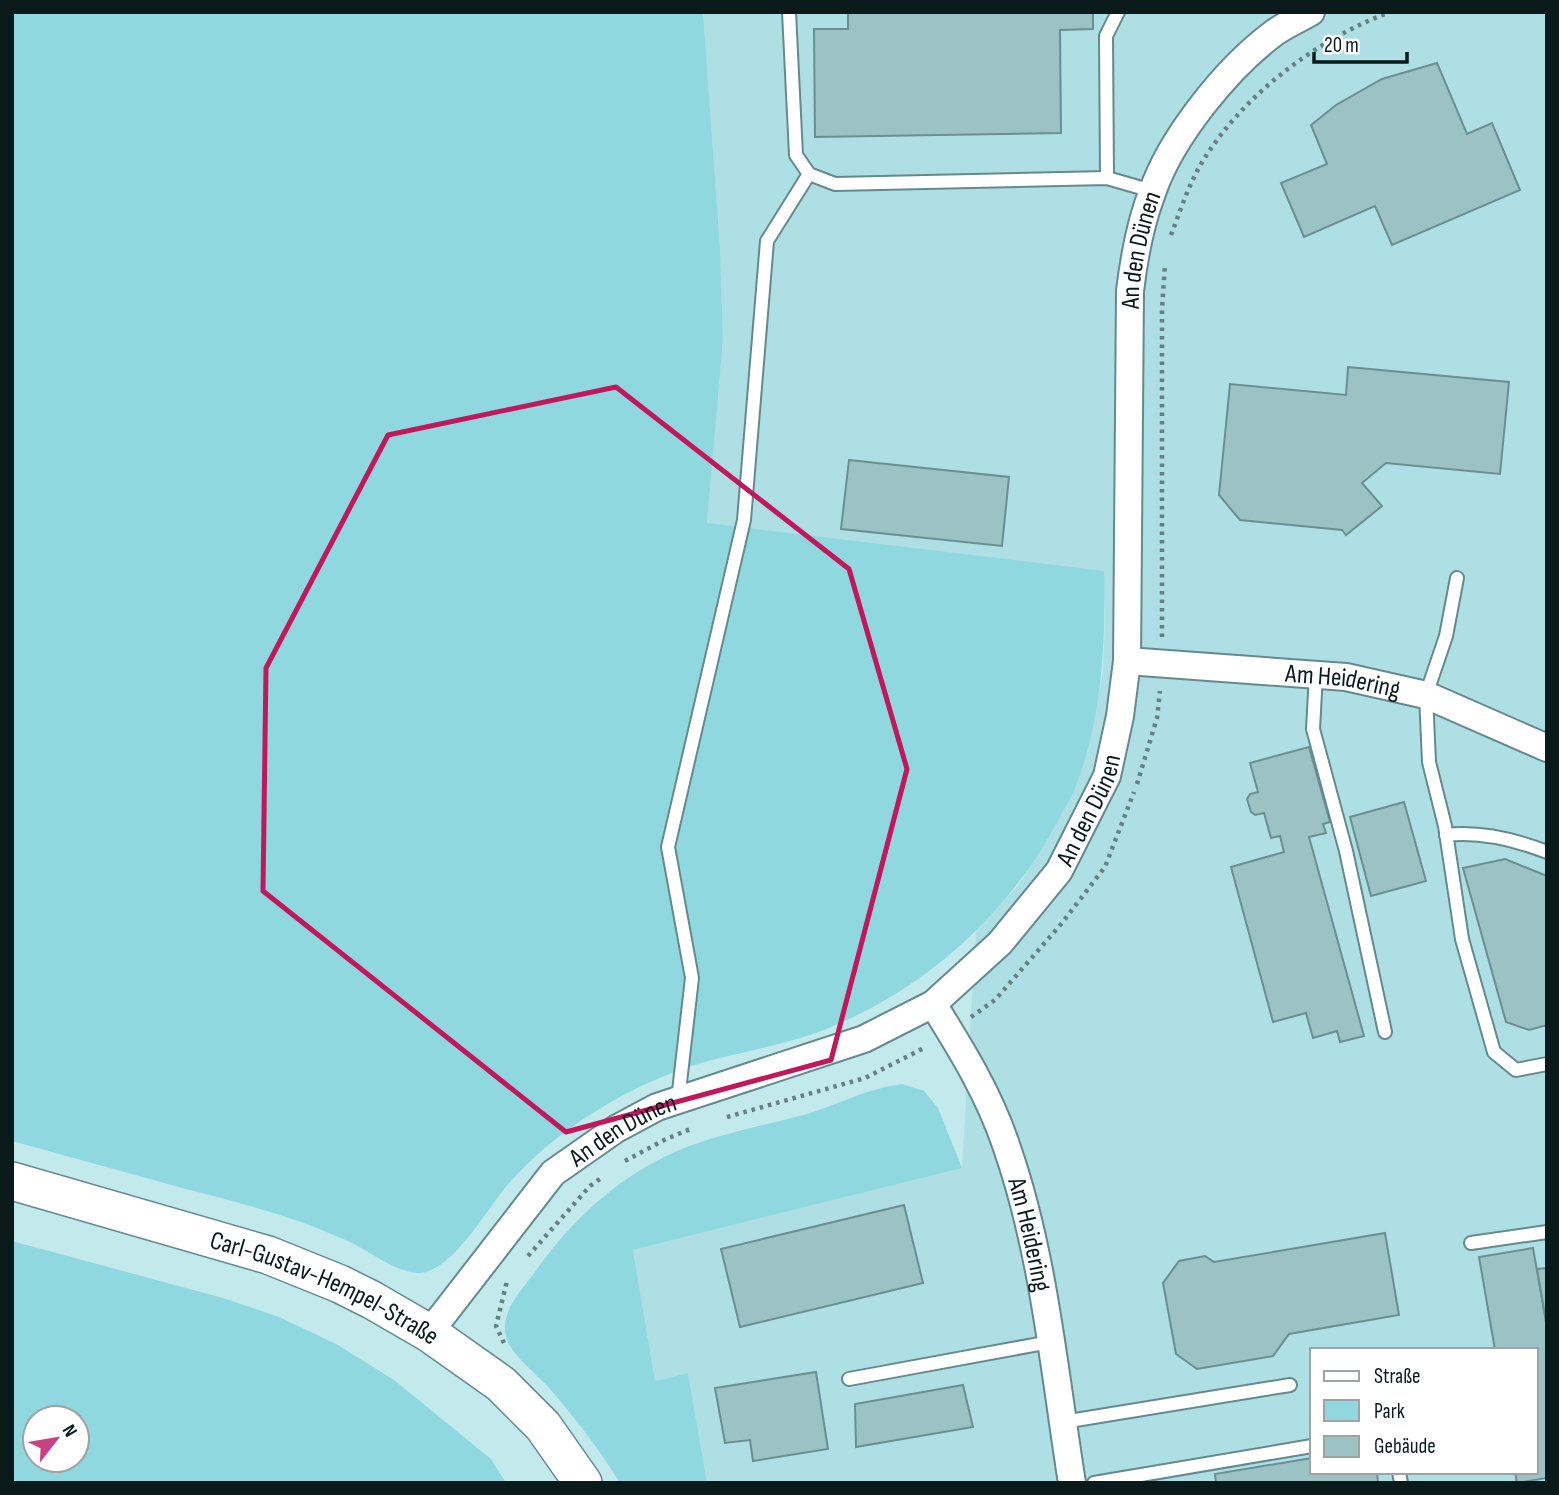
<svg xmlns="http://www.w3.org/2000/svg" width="1559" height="1495" viewBox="0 0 1559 1495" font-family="'Sofia Sans Condensed',sans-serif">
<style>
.built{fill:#aedfe4;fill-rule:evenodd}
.green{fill:#90d8df;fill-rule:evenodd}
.building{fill:#9bc2c5;stroke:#6a8f93;stroke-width:2}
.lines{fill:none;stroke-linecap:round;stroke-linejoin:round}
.lane-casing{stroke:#658a8d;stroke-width:16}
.street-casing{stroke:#658a8d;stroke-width:30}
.secondary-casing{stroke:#658a8d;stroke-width:40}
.path{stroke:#658082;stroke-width:4.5;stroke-dasharray:3.5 5;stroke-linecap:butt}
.lane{stroke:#fff;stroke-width:12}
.street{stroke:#fff;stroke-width:26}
.secondary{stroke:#fff;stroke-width:37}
.marked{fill:none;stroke:#c2185b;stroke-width:5;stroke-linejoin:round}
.labels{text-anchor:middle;stroke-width:5;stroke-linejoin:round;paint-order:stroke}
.street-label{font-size:26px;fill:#0a191a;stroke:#fff}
</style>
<rect width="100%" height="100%" fill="#c2eaed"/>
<path class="built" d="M 703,12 L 1547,12 L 1547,1483 L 707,1483 L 688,1373 L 655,1381 L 633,1250 L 962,1168 L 976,931 L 1016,888 L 1048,839 L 1076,786 L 1092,728 L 1103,672 L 1105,612 L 1103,571 L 754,535 L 707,523 L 723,340 L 720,248 ZM 1312,1350 L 1536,1350 L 1536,1472 L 1312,1472 Z"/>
<g class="green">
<path d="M 12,12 L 703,12 L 720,248 L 723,340 L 707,523 L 1104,571 C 1106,643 1102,717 1076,786 C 1072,797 1064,808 1059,819 C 1010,912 928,987 831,1027 C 791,1044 749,1050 708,1061 C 662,1074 618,1095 579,1122 C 554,1139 532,1158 511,1181 C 489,1205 452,1274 418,1273 C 395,1272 371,1252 350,1242 C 334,1235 318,1228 301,1222 C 264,1209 225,1199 186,1189 C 128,1173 70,1157 12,1141 Z"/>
<path d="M 902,1084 L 924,1091 L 938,1108 L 962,1168 L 633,1250 L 655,1381 L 688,1373 L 707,1483 L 620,1483 C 600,1450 575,1418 550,1389 C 538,1375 511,1355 506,1337 C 500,1313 519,1293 532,1276 C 571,1220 620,1174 684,1148 C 723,1133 766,1125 807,1114 C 839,1104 869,1088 902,1084 Z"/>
<path d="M 12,1241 L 223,1298 L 279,1317 L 338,1345 L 394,1380 L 491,1459 L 506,1483 L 12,1483 ZM 77,1418 L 77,1460 L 35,1460 L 35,1418 Z"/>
</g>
<g class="building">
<path d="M 848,12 L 1093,12 L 1093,29 L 1060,30 L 1061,133 L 815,137 L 814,29 L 848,29 Z"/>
<path d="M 1437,63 L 1467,134 L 1492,123 L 1520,190 L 1392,245 L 1375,206 L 1304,237 L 1281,183 L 1327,164 L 1311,125 L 1336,105 L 1382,79 Z"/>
<path d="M 1348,367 L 1509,382 L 1500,474 L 1386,463 L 1362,483 L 1382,506 L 1346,535 L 1342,530 L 1240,520 L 1219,495 L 1230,384 L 1346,395 Z"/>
<path d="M 849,460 L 1009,477 L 1002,546 L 841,529 Z"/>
<path d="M 1309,747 L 1330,822 L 1323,824 L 1326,833 L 1309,837 L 1364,1036 L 1340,1042 L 1337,1031 L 1313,1038 L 1306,1013 L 1273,1022 L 1231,867 L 1284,852 L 1280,836 L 1271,838 L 1264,813 L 1255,815 L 1251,812 L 1247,799 L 1250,794 L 1258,792 L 1250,763 Z"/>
<path d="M 1404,802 L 1426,881 L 1371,896 L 1350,817 Z"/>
<path d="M 1505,859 L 1547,876 L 1547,1025 L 1529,1030 L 1506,1022 L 1463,868 Z"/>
<path d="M 904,1205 L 923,1283 L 740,1327 L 721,1249 Z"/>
<path d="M 1385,1233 L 1399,1315 L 1289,1334 L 1273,1356 L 1197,1369 L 1176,1354 L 1163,1283 L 1179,1261 L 1205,1256 L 1214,1262 Z"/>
<path d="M 1533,1248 L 1547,1327 L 1547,1478 L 1517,1483 L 1515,1472 L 1536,1472 L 1536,1350 L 1495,1350 L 1479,1257 Z"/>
<path d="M 1547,1268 L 1547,1327 L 1537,1269 Z"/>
<path d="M 816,1372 L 828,1449 L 753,1461 L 750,1440 L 725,1443 L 715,1388 Z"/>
<path d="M 963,1385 L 973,1427 L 856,1447 L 855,1404 Z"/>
<path d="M 1312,1458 L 1312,1472 L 1377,1472 L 1378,1483 L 1216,1483 L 1215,1474 Z"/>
</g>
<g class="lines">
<defs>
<g id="lane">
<path d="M 789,12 L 796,155 L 809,174 L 835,184 L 1107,178 L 1152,191"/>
<path d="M 1107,178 L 1106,36 L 1118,12"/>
<path d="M 1457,578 L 1446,636 L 1426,695 L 1429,762 L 1445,826 L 1462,939 L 1494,1052 L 1516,1070 L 1547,1064"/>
<path d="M 1316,674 L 1313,729 L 1346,851 L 1385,1032"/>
<path d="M 1446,835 C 1480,831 1516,840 1547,852"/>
<path d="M 678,1100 L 692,978 L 668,847 L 744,520 L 767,241 L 809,174"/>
<path d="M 1471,1243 L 1547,1232"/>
<path d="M 849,1379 L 1050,1342"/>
<path d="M 1063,1422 L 1290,1385"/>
<path d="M 1399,1472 L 1401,1483"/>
<path d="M 1094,1483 L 1312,1446"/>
</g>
<g id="street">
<path id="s1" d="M 1127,661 L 1346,677 L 1426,695 L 1547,748"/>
<path id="s2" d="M 933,1004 C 961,1049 989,1094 1006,1145 C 1044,1253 1054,1370 1072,1483"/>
<path id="s3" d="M 429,1333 L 553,1173 L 616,1129 L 657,1107 L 864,1039 L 933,1004 L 1000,943 L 1059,871 L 1107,776 L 1120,716 L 1127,661 L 1130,291 C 1134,258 1140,224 1152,193 C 1171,137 1227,68 1274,33 C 1285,25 1299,19 1311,12"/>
</g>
<g id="secondary">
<path id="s4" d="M 12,1181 L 268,1255 L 340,1284 L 372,1300 L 429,1333 L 501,1384 L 543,1426 L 583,1483"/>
</g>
</defs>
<use href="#lane" class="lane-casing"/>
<use href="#street" class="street-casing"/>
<use href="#secondary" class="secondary-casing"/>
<g class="path">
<path d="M 1171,235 C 1181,209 1190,180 1206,156 C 1247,92 1318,39 1390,12"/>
<path d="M 1162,637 L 1162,309 L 1165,264"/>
<path d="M 1137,784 L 1157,718 L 1160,691"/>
<path d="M 971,1017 L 995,1000 L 1062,923 L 1105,867 L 1134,792"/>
<path d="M 727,1117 L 865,1078 L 926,1047"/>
<path d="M 625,1161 L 666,1139 L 693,1128"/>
<path d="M 528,1256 L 590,1186 L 601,1178"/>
<path d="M 504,1343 L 496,1326 L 507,1281"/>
</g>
<use href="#lane" class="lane"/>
<use href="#street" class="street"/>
<use href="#secondary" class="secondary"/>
</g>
<path class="marked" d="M 616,387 L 849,569 L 907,769 L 831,1060 L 566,1132 L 263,891 L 266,668 L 388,435 Z"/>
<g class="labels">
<g class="street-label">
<text dy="9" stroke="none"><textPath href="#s3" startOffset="1440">An den Dünen</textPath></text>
<text dy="9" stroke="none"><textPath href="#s1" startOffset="217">Am Heidering</textPath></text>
<text dy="9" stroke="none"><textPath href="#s3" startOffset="873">An den Dünen</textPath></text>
<text dy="9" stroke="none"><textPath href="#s3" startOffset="285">An den Dünen</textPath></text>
<text dy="9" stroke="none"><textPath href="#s2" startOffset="252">Am Heidering</textPath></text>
<text dy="9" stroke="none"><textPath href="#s4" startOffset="331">Carl-Gustav-Hempel-Straße</textPath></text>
</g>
</g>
<rect width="1559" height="1495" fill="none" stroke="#0a191a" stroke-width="28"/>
<rect x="1310" y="1348" width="228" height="126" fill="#ffffff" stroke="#9da3a3" stroke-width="2"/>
<rect x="1324" y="1371" width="35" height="10" fill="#ffffff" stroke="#9da3a3" stroke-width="2"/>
<text x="1374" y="1383" font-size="21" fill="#0a191a">Straße</text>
<rect x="1324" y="1400" width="35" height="21" fill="#90d8df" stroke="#9da3a3" stroke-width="2"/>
<text x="1374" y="1418" font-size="21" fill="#0a191a">Park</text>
<rect x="1324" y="1436" width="35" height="21" fill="#9bc2c5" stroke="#9da3a3" stroke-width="2"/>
<text x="1374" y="1453" font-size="21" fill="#0a191a">Gebäude</text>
<g transform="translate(56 1439) rotate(59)"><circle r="33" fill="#ffffff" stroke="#9da3a3" stroke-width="2"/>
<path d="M0-5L12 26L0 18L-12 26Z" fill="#c74285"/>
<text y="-10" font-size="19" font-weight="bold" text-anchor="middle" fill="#0a191a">N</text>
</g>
<path d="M1314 52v10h93v-10" fill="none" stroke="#0a191a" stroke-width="3.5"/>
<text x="1324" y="52" font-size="21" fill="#0a191a" stroke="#ffffff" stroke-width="5" paint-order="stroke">20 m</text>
</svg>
